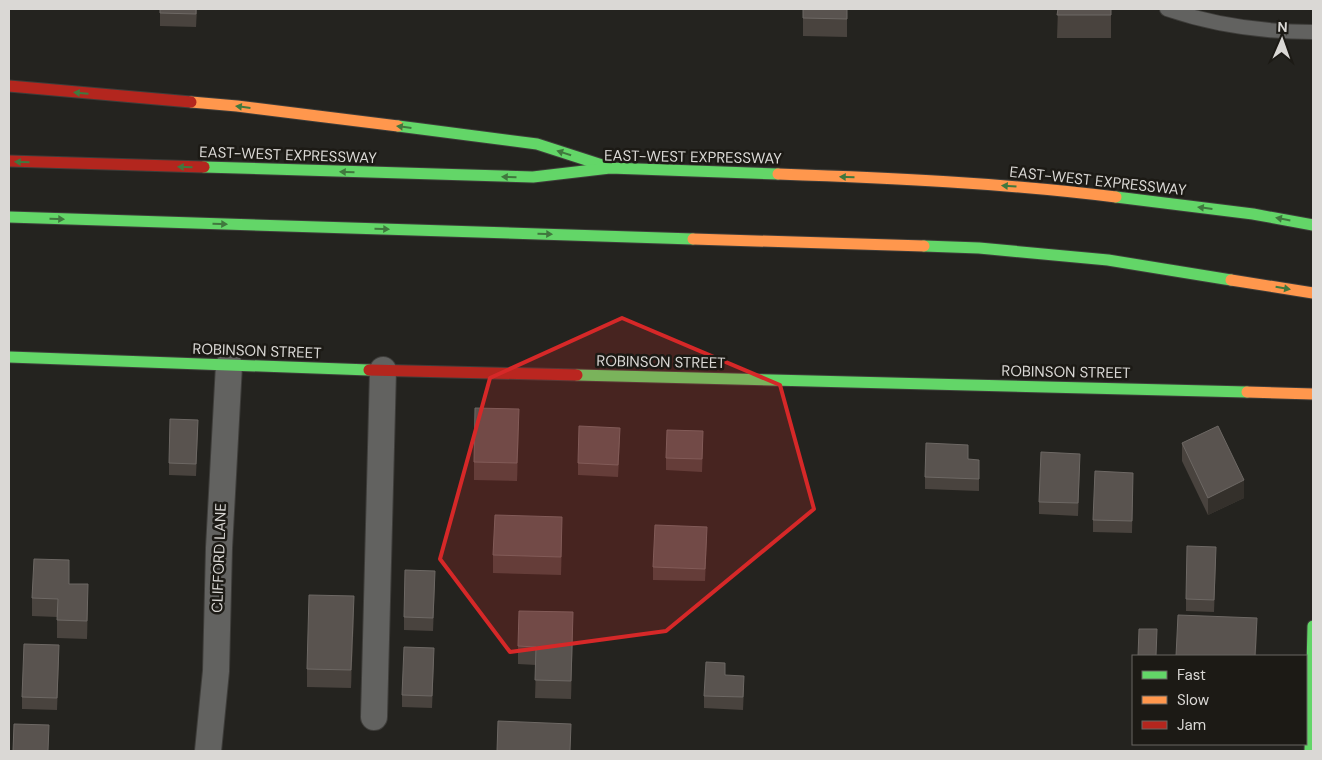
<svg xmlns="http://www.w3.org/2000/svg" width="1322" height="760" viewBox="0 0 1322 760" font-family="'DM Sans',sans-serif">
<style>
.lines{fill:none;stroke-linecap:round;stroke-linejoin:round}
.lane-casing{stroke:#3e3d3a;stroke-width:16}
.street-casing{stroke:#3e3d3a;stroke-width:28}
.fast-casing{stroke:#3e3d3a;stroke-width:13}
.slow-casing{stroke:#3e3d3a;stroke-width:13}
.jam-casing{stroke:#3e3d3a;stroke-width:13}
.lane{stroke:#626260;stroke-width:14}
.street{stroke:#626260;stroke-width:26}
.fast{stroke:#63d668;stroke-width:11}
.slow{stroke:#ff974d;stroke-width:11}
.jam{stroke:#b3261e;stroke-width:11}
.wall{fill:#49433e}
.shaded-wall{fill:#34302b}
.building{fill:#59534f;stroke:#6d6864}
.oneway{fill:#40783e}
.marked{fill:#d62828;fill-opacity:0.2;stroke:#d62828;stroke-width:4;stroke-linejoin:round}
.labels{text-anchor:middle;stroke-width:5;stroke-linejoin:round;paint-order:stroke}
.street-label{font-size:15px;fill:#dad8d5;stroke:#1c1a15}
</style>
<rect width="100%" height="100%" fill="#24231f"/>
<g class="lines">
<defs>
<path id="lane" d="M 1167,9 C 1214,25 1264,32 1313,32"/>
<g id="street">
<path d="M 374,717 L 383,370"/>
<path d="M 208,751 L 216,671 L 219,548 L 229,365"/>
</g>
<g id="fast">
<path d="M 398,126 L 537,144 L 602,165"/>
<path d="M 204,167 L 533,177 L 610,168 L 778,174"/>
<path d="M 1116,197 L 1253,214 L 1313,225"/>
<path d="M 9,217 L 693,239"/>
<path d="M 924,246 L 979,248 L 1108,260 L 1231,280"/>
<path d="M 9,357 L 369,370"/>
<path d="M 577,375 L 1247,392"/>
<path d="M 1310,751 L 1313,626"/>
</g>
<g id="slow">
<path d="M 191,102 L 237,106 L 398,126"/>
<path d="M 778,174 C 890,178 1004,183 1116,197"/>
<path d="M 693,239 L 924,246"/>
<path d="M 1231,280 L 1313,293"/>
<path d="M 1247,392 L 1313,394"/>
</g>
<g id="jam">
<path d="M 9,86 L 191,102"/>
<path d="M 9,161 L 204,167"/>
<path d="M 369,370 L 577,375"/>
</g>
</defs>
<use href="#lane" class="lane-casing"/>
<use href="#street" class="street-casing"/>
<use href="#fast" class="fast-casing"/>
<use href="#slow" class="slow-casing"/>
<use href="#jam" class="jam-casing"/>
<use href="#lane" class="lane"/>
<use href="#street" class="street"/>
<use href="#fast" class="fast"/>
<use href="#slow" class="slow"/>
<use href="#jam" class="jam"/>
</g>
<g class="wall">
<path d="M 160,9 L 197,9 L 196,27 L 160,26 Z"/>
<path d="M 847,9 L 847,37 L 803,36 L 803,18 Z"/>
<path d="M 1058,9 L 1111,9 L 1111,38 L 1057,38 Z"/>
<path d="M 519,427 L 517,481 L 474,480 L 474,462 Z"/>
<path d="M 198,432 L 196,476 L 169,475 L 169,463 Z"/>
<path d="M 620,440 L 618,477 L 578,475 L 578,463 Z"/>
<path d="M 703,443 L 702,472 L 666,470 L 666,458 Z"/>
<path d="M 1182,443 L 1244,498 L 1208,515 L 1182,461 Z"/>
<path d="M 968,459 L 979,472 L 979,491 L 925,489 L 925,477 Z"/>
<path d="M 1080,466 L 1078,516 L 1039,514 L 1039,502 Z"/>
<path d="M 1133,485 L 1132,533 L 1093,532 L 1093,520 Z"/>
<path d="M 562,535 L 561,575 L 493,573 L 493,555 Z"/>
<path d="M 707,539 L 705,581 L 653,580 L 653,567 Z"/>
<path d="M 1216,559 L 1214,612 L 1186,611 L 1186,599 Z"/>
<path d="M 435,583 L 433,631 L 404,630 L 404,617 Z"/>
<path d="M 69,584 L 88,602 L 87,639 L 57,638 L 57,617 L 32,616 L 32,598 Z"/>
<path d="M 354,614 L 351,688 L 307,687 L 307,669 Z"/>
<path d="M 573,630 L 571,699 L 535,698 L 536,665 L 518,664 L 518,646 Z"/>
<path d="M 59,658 L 57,710 L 22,709 L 22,697 Z"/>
<path d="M 434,661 L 432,708 L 402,707 L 402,695 Z"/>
<path d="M 725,675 L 744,688 L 743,710 L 704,708 L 704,696 Z"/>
</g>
<g class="shaded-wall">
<path d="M 519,409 L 519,427 L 517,481 L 517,463 Z"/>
<path d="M 1244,480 L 1244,498 L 1208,515 L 1208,498 Z"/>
<path d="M 562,517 L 562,535 L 561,575 L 561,557 Z"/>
<path d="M 88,584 L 88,602 L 87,639 L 87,621 Z"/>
<path d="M 354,596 L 354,614 L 351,688 L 351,670 Z"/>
<path d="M 573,612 L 573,630 L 571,699 L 571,681 Z"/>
<path d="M 1257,618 L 1257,641 L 1256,656 L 1255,656 Z"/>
</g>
<g class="building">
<path d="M 160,9 L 196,9 L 196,14 L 160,13 Z"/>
<path d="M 803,9 L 847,9 L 847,19 L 803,18 Z"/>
<path d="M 1058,9 L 1111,9 L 1111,15 L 1057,15 Z"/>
<path d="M 475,408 L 519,409 L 517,463 L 474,462 Z"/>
<path d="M 170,419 L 198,420 L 196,464 L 169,463 Z"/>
<path d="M 579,426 L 620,428 L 618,465 L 578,463 Z"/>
<path d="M 1218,426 L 1244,480 L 1208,498 L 1182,443 Z"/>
<path d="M 667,430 L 703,431 L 702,459 L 666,458 Z"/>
<path d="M 926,443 L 968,445 L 968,459 L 979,460 L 979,479 L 925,477 Z"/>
<path d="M 1041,452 L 1080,454 L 1078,503 L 1039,502 Z"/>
<path d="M 1095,471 L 1133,473 L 1132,521 L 1093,520 Z"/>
<path d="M 495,515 L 562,517 L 561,557 L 493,555 Z"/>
<path d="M 655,525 L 707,527 L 705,569 L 653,567 Z"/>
<path d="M 1187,546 L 1216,547 L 1214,600 L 1186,599 Z"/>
<path d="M 34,559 L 69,560 L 69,584 L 88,584 L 87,621 L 57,620 L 58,599 L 32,598 Z"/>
<path d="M 405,570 L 435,571 L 433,618 L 404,617 Z"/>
<path d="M 309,595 L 354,596 L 351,670 L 307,669 Z"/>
<path d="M 519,611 L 573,612 L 571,681 L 535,680 L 536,647 L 518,646 Z"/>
<path d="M 1178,615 L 1257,618 L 1255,656 L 1176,656 Z"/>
<path d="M 1139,629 L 1157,629 L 1156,656 L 1138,656 Z"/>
<path d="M 24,644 L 59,645 L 57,698 L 22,697 Z"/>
<path d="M 404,647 L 434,648 L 432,696 L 402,695 Z"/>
<path d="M 706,662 L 725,663 L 725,675 L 744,676 L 743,697 L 704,696 Z"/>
<path d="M 498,721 L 571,724 L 570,751 L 497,751 Z"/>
<path d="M 14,724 L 49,725 L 48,751 L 13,751 Z"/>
</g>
<defs><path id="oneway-solid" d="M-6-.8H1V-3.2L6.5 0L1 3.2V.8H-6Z" transform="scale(1.25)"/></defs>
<g class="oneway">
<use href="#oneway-solid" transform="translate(81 93) rotate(-175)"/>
<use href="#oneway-solid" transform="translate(243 107) rotate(-173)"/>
<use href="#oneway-solid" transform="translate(404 127) rotate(-173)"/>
<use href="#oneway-solid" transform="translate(564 153) rotate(-162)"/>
<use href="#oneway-solid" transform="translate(22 162) rotate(-178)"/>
<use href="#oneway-solid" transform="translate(185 167) rotate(-178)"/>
<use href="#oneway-solid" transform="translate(347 172) rotate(-178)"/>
<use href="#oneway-solid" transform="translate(509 177) rotate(-178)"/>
<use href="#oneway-solid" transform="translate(847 177) rotate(-178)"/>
<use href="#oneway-solid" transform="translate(1009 186) rotate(-176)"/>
<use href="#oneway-solid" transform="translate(1205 208) rotate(-173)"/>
<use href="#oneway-solid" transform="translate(57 219) rotate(2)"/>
<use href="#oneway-solid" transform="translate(1283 219) rotate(-169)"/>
<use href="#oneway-solid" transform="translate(220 224) rotate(2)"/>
<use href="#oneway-solid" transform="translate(382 229) rotate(2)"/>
<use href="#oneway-solid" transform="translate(545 234) rotate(2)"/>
<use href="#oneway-solid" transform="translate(1283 288) rotate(10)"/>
</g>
<path class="marked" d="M 622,318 L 780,385 L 814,509 L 666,631 L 510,652 L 440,559 L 490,378 Z"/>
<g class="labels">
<g class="street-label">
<text transform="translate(288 155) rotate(2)" y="5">EAST-WEST EXPRESSWAY</text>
<text transform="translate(693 157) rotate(1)" y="5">EAST-WEST EXPRESSWAY</text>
<text transform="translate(1098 181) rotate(6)" y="5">EAST-WEST EXPRESSWAY</text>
<text transform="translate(257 351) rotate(2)" y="5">ROBINSON STREET</text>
<text transform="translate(661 362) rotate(1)" y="5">ROBINSON STREET</text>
<text transform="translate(1066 372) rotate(1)" y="5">ROBINSON STREET</text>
<text transform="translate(219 558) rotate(-88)" y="5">CLIFFORD LANE</text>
</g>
</g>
<rect width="1322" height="760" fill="none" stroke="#dad8d5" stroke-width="20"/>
<rect x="1132" y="655" width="175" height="90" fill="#1c1a15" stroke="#686662"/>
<rect x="1142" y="671" width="25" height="8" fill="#63d668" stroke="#686662"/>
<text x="1177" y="680" font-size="15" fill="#dad8d5">Fast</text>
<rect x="1142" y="696" width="25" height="8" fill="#ff974d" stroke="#686662"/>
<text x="1177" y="705" font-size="15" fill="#dad8d5">Slow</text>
<rect x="1142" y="721" width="25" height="8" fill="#b3261e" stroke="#686662"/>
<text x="1177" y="730" font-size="15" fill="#dad8d5">Jam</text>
<g transform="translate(1282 40) rotate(2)" stroke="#1c1a15" stroke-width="4" paint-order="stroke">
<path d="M0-4L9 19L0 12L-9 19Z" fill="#dad8d5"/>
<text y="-8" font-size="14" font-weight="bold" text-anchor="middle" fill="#dad8d5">N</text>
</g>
</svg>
